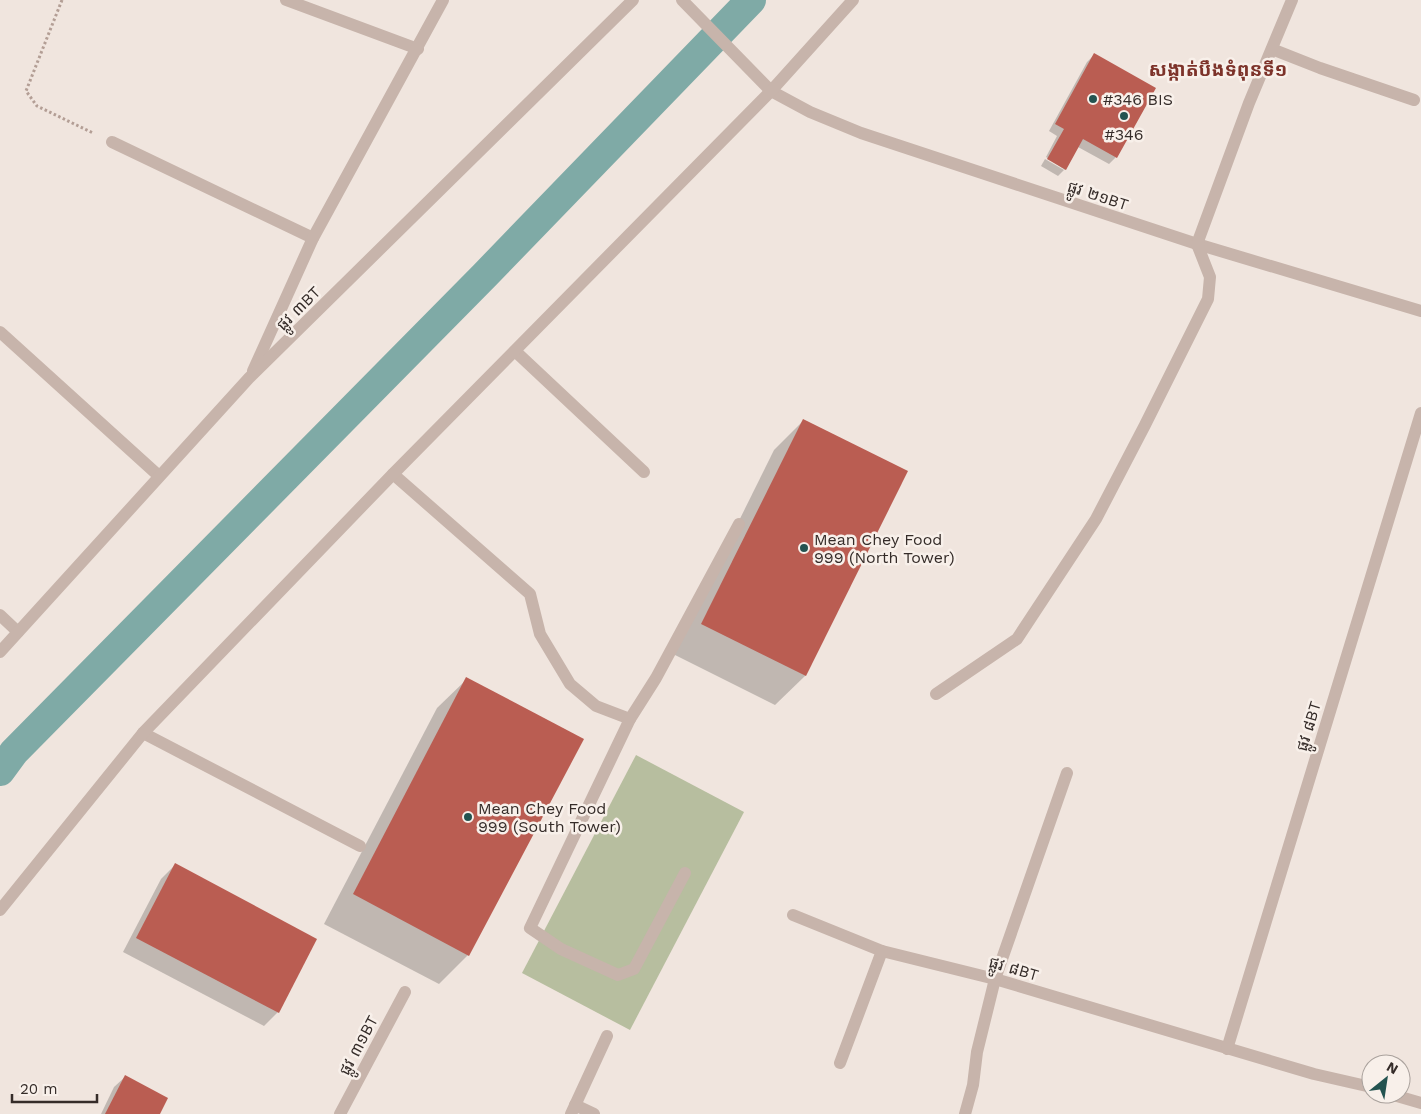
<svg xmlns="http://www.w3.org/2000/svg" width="1421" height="1114" viewBox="0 0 1421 1114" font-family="'Work Sans','Noto Sans Khmer',sans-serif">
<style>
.green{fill:#b7be9f}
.shadow{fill:#0003}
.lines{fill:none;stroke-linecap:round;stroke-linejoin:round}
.canal{stroke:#7faaa6;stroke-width:30}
.building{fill:#ba5d52}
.path{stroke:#b39e95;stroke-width:3;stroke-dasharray:2.5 2.5;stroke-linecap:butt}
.minor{stroke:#c7b4ab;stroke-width:12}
.poi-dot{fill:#235350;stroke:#f8f0ea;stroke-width:2}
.labels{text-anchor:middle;stroke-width:5;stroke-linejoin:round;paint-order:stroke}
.poi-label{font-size:16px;fill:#352c29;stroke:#f8f0ea;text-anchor:start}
.street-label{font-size:16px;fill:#352c29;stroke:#f8f0ea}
.quarter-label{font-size:19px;font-weight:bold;fill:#7d332a;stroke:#f8f0ea}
</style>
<rect width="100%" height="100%" fill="#f0e5de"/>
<path class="green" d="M 636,755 L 744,812 L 630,1030 L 522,973 Z"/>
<g class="shadow">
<path d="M 1094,55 L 1116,157 L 1109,164 L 1078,147 L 1065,170 L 1046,157 L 1057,136 L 1049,131 L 1087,62 Z"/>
<path d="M 1045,159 L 1064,170 L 1058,176 L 1041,166 Z"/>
<path d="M 804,420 L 906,472 L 805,676 L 775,705 L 673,654 L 774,450 Z"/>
<path d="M 467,679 L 468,955 L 439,984 L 324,924 L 437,708 Z"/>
<path d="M 175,865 L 278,1012 L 264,1026 L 123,952 L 161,879 Z"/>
<path d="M 125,1077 L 158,1114 L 101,1114 L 114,1087 Z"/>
</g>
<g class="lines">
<path class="canal" d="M 0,771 L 14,752 L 484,276 L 751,0"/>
</g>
<g class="building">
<path d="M 1094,53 L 1156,88 L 1117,158 L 1083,139 L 1066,170 L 1047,159 L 1064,129 L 1055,124 Z"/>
<path d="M 803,419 L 908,471 L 806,676 L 701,624 Z"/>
<path d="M 466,677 L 584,739 L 469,956 L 353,894 Z"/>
<path d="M 175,863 L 317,939 L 279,1013 L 136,938 Z"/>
<path d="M 125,1075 L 168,1098 L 160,1114 L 105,1114 Z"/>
</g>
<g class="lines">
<path class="path" d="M 62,0 L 26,91 L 37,106 L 93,133"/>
<g class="minor">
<path d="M 286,0 L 418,49"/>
<path d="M 682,0 L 771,91 L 810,112 L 861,133 L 1197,244 L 1421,311"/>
<path d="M 1272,49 L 1320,68 L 1414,100"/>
<path d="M 112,142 L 313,238"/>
<path d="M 0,332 L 159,476"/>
<path d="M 515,351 L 644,472"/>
<path d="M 253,371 L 313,238 L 443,0"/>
<path d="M 393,474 L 530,594 L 540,634 L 570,684 L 596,706 L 630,719 L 656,678 L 739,524"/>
<path d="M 0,615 L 18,632"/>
<path d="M 0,652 L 249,378 L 633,0"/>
<path d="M 936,694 L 1017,639 L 1096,519 L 1145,425 L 1208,299 L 1210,277 L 1197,244 L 1249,103 L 1292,0"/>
<path d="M 630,719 L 530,928 L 561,949 L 618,975 L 634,969 L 685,873"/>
<path d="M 143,733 L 360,846"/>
<path d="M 0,910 L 143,733 L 393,474 L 771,91 L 853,0"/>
<path d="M 793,915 L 882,951 L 995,979 L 1314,1074 L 1371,1087"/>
<path d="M 1227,1049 L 1421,413"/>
<path d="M 840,1063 L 882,951"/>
<path d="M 1390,1094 L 1421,1103"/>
<path d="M 575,1105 L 594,1114"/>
<path d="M 340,1114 L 405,992"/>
<path d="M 571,1114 L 607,1036"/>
<path d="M 965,1114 L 973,1085 L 977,1052 L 995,979 L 1067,773"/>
</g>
</g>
<g class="poi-dot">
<circle cx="1093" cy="99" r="5"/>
<circle cx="1124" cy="116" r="5"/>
<circle cx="804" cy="548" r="5"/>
<circle cx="468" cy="817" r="5"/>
</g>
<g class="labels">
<g class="poi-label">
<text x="1103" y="105">#346 BIS</text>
<text x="1124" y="140" text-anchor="middle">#346</text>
<text x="814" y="545">Mean Chey Food<tspan x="814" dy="18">999 (North Tower)</tspan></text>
<text x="478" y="814">Mean Chey Food<tspan x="478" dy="18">999 (South Tower)</tspan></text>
</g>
<g class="street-label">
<text transform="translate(1098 195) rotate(18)" y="6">ផ្លូវ ២១BT</text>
<text transform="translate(298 308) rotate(-45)" y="6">ផ្លូវ ៣BT</text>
<text transform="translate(1308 726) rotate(-73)" y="6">ផ្លូវ ៨BT</text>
<text transform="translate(1014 968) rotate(16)" y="6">ផ្លូវ ៨BT</text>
<text transform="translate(358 1045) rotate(-62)" y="6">ផ្លូវ ៣១BT</text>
</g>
<g class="quarter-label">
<text x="1218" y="76">សង្កាត់បឹងទំពុនទី១</text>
</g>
</g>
<g transform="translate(1386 1079) rotate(30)"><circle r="24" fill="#f8f0ea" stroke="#aaa29d"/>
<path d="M0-4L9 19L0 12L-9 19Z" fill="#235350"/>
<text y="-8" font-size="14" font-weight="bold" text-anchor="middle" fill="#352c29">N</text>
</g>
<path d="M12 1094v8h85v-8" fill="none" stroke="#352c29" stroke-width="2.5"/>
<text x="20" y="1094" font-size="15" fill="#352c29" stroke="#f8f0ea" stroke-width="4" paint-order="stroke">20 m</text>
</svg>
